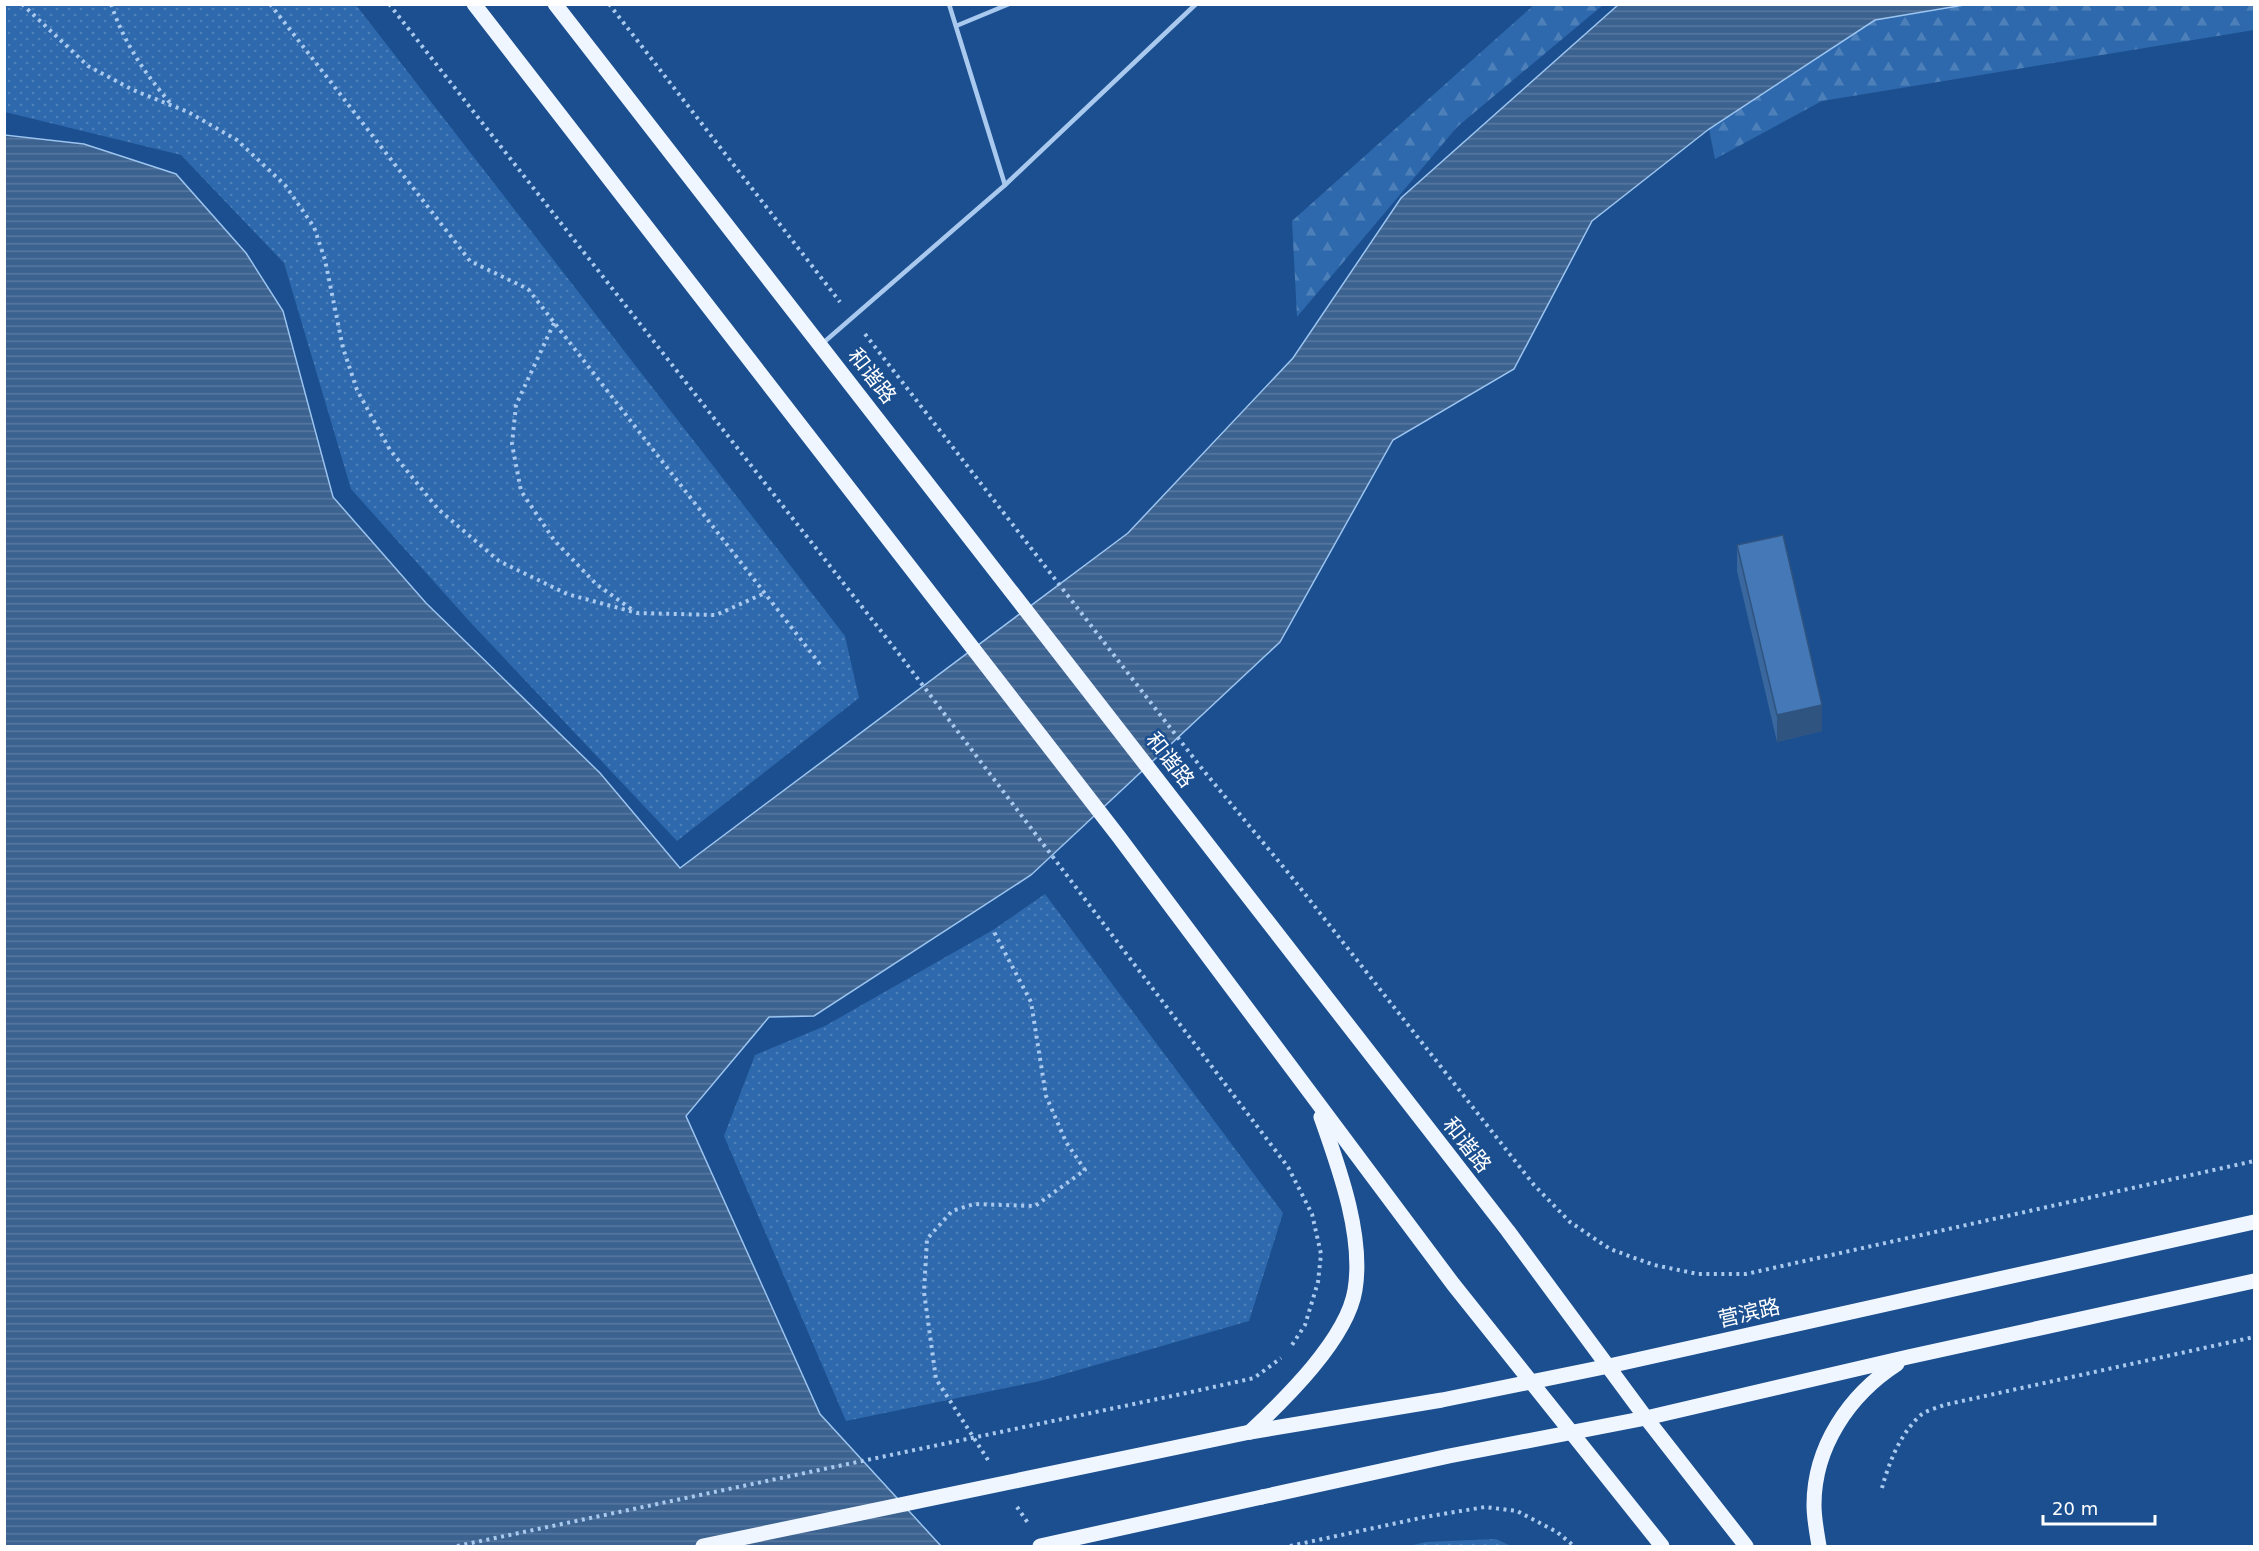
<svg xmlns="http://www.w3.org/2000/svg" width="2259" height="1551" viewBox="0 0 2259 1551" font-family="'DejaVu Sans','Noto Sans SC',sans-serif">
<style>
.grass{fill:url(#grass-dots)}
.forest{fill:url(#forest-firs)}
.water{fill:url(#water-rules);stroke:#9cc4f0;stroke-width:1.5}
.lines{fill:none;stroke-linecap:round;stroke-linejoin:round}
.path{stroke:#a9c9ee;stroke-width:4;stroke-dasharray:3 4.5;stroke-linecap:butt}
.service{stroke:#a9c9ee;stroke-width:4.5}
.primary{stroke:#f0f6ff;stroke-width:15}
.path-bridge{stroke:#a9c9ee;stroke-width:4;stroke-dasharray:3 4.5;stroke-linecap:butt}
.primary-bridge{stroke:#f0f6ff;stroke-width:15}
.wall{fill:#3a679d}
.shaded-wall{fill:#305480}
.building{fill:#4478b7;stroke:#305480;stroke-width:1.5}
.labels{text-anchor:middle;stroke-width:5;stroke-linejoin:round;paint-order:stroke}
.street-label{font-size:21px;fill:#fff;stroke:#1b4f8f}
</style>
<defs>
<pattern id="grass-dots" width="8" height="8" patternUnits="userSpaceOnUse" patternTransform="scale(1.5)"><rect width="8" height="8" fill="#2e69ad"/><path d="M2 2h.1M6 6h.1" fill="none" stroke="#4d80b9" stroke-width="1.8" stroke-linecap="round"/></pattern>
<pattern id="forest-firs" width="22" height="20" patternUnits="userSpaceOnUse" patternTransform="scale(1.5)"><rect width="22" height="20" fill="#2e69ad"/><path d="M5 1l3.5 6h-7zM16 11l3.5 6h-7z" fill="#4d80b9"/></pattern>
<pattern id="water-rules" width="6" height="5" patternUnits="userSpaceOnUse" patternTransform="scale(1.5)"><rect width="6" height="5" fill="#3c6290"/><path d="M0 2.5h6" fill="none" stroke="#597aa1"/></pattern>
</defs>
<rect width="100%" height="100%" fill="#1b4f8f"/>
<g class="grass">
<path d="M 5,4 L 356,5 L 845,636 L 859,698 L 677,841 L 470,622 L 351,489 L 284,263 L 181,155 L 5,112 Z"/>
<path d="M 1045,894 L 1283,1213 L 1249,1321 L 1040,1381 L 846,1421 L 724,1136 L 755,1055 L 825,1026 L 993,930 Z"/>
<path d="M 1496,1539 L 1511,1546 L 1409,1546 L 1426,1542 Z"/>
</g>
<g class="forest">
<path d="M 1535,4 L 1603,5 L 1457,127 L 1297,317 L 1292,221 Z"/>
<path d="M 1964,4 L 2254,5 L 2254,30 L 1822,101 L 1715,159 L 1709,129 L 1875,20 Z"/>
</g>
<path class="water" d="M 1618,5 L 1964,5 L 1875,20 L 1709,129 L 1592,221 L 1514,369 L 1393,440 L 1280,642 L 1031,875 L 814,1016 L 769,1017 L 686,1116 L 820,1414 L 941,1546 L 5,1546 L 5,135 L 84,144 L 176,174 L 246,253 L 283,311 L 333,497 L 426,603 L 600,773 L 680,868 L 1128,533 L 1293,358 L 1401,198 Z"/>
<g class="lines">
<g class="path">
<path d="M 22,4 L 88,66 L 133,90 L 188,112 L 237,140 L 285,185 L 314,227 L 325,260 L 343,348 L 357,390 L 390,450 L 438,509 L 499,561 L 567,594 L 637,613 L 716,615 L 765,593"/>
<path d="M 111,4 C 124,43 145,74 172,105"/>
<path d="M 270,4 L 470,261 L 528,289 L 823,668"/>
<path d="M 389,4 L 899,654 L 1288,1167 L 1312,1214 L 1321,1254 L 1318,1282 L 1305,1325 L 1290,1348"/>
<path d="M 609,4 L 840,302"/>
<path d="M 554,323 L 516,405 L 512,444 L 521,491 L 554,540 L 596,584 L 634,611"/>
<path d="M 865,334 L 1203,770 L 1290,875 L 1534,1185 L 1570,1222 L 1610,1249 L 1654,1265 L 1698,1274 L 1746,1274 L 2254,1161"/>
<path d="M 1191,1392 L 1254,1378 L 1281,1358"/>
<path d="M 988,1460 L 936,1379 L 924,1292 L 927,1239 L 952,1211 L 974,1204 L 1035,1206 L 1085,1170 L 1066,1142 L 1046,1096 L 1031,1002 L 993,930"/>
<path d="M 1882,1488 C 1889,1462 1901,1432 1922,1414 C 1928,1410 1937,1408 1944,1405 L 2254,1337"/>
<path d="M 1017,1507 L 1028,1523"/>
<path d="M 1290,1546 L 1425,1517 L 1485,1507 L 1517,1511 L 1557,1532 L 1574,1546"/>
</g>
<g class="service">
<path d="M 949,4 L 1005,185"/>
<path d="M 956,26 L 1009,4"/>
<path d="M 823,343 L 1005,185 L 1196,4"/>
</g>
<g class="primary">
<path d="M 474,4 L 1119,837 L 1453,1284 L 1662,1546"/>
<path d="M 555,4 L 1508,1231 L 1646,1418 L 1746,1546"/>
<path d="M 1250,1432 L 1442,1400 L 1609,1366 L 2254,1222"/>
<path d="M 1250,1432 C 1285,1399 1347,1339 1355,1290 C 1364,1236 1339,1168 1321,1117"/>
<path d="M 1262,1497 L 1449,1456 L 1646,1418 L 1908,1357 L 2254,1281"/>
<path d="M 1819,1546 C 1817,1533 1814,1519 1814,1505 C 1814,1447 1849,1395 1897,1364"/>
</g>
<path class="path-bridge" d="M 457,1546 L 1191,1392"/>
<g class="primary-bridge">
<path d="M 703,1546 L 1250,1432"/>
<path d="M 1040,1546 L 1262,1497"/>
</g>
</g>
<path class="wall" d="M 1737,545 L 1822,731 L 1777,742 L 1737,571 Z"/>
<path class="shaded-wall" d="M 1822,705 L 1822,731 L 1777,742 L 1777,715 Z"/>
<path class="building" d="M 1783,535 L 1822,705 L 1777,715 L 1737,545 Z"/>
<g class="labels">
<g class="street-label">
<text transform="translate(872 376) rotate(52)" y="7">和谐路</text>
<text transform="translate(1170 760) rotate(52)" y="7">和谐路</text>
<text transform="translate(1467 1145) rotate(52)" y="7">和谐路</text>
<text transform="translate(1749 1313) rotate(-13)" y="7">营滨路</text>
</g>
</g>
<rect width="2259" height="1551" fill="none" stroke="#ffffff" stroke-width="12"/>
<path d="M2043 1515v9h112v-9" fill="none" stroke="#ffffff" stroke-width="3"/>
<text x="2052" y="1515" font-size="18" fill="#ffffff" stroke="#1b4f8f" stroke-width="4.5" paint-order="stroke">20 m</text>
</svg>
